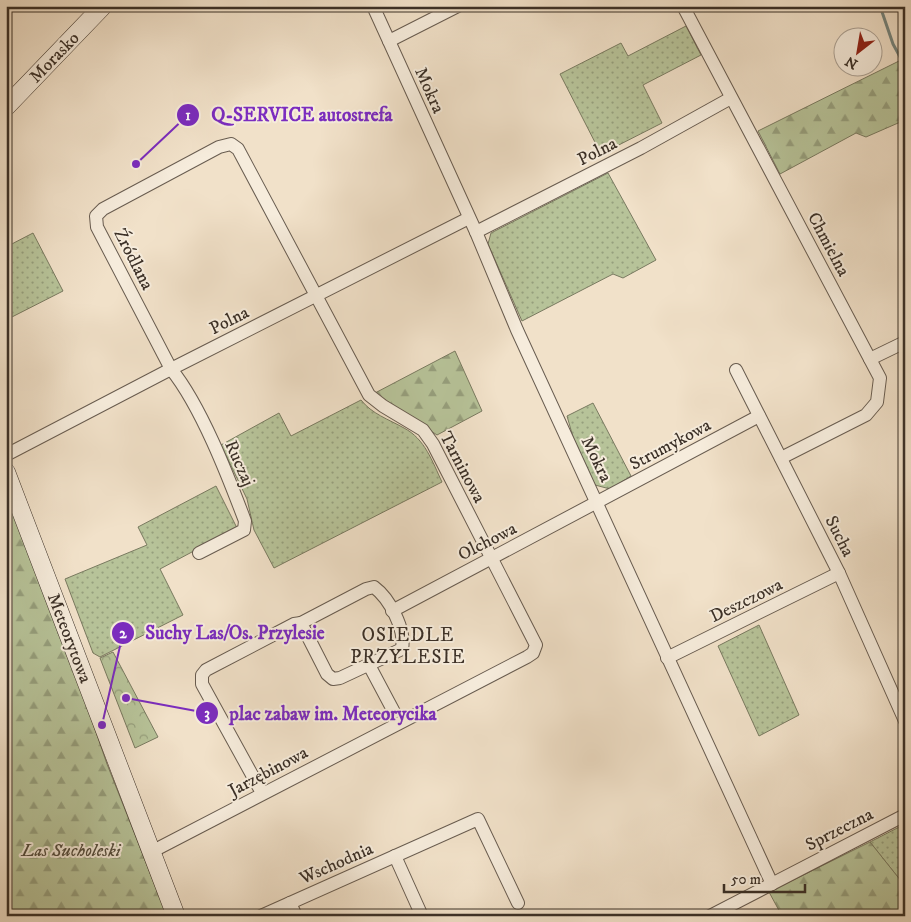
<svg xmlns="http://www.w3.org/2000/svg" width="911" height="922" viewBox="0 0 911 922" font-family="'IM FELL DW Pica',serif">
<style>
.grass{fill:url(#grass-dots);stroke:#797a60}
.forest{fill:url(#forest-firs);stroke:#797a60}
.park{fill:url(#park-crowns);stroke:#797a60}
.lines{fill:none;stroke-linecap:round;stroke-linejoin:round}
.stream{stroke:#75857f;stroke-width:3}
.street-casing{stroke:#685c50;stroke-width:14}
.secondary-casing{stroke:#3b3027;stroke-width:19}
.street{stroke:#f6ecdc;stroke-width:12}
.secondary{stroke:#f6ecdc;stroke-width:18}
.labels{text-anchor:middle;stroke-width:4;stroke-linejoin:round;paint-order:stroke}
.street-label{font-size:18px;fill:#3b3027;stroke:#f6ecdc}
.park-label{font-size:18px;font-style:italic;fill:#544d3e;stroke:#f6ecdc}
.neighbourhood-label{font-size:19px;letter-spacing:1px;fill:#3b3027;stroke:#f6ecdc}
.leader{fill:none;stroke:#7b2cbf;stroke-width:2}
.callout-dot{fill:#7b2cbf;stroke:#f6ecdc;stroke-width:2}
.mark-label{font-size:15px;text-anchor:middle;font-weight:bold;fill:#fff}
.callout-label{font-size:19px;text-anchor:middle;font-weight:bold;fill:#7b2cbf;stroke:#f6ecdc;stroke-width:4;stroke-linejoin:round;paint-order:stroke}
</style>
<defs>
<pattern id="grass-dots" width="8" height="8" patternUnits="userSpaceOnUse" patternTransform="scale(1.25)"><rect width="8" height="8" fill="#b7c399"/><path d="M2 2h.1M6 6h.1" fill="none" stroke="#969f7d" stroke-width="1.8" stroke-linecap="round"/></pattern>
<pattern id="forest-firs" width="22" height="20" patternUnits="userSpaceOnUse" patternTransform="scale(1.25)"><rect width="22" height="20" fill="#b7c399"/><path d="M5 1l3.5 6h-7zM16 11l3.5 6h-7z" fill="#969f7d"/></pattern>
<pattern id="park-crowns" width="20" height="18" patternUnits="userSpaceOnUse" patternTransform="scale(1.25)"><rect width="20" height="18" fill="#b7c399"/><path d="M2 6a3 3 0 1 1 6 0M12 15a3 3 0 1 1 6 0" fill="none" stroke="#969f7d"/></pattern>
</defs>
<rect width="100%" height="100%" fill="#f1e1c9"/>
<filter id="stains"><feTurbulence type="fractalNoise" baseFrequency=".004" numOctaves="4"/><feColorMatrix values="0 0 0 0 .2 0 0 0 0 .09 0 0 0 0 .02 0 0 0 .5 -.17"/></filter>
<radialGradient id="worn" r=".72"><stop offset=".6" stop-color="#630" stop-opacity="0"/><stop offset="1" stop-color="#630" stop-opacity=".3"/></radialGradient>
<g class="grass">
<path d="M 686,26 L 701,55 L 643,85 L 662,123 L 601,154 L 560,74 L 621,43 L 628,56 Z"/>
<path d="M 608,173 L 656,260 L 623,278 L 613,274 L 522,321 L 488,244 L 491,233 Z"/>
<path d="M 33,233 L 63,291 L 6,320 L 6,247 Z"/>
<path d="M 361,400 C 372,414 388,419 404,428 C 425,439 432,461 442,482 L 274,568 L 254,530 L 247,499 L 221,445 L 279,413 L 291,436 Z"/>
<path d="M 593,403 L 631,476 L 610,489 L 595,485 L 573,437 L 567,416 Z"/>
<path d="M 216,486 L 237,528 L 160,569 L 183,615 L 100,657 L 93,653 L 65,579 L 147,545 L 138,527 Z"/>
<path d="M 759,625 L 799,715 L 759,736 L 718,646 Z"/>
<path d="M 905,824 L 905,886 L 870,842 Z"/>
</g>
<g class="forest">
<path d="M 899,61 L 905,69 L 905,120 L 866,137 L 856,133 L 780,174 L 758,131 Z"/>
<path d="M 455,351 L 482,411 L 437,435 L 375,393 Z"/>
<path d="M 6,489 L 48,594 L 107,764 L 167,916 L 6,916 Z"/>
<path d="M 870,842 L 905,886 L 905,916 L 782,916 L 769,892 Z"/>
</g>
<path class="park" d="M 113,652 L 158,737 L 135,748 L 100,658 Z"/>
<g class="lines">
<path class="stream" d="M 880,6 L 893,44 L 905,66"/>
<defs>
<g id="street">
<path d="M 373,6 L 476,232 L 517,330 L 772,884"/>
<path d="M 683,6 L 880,378 L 877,402 L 866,415 L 781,458"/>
<path d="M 389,41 L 458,6"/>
<path d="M 476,232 L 641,148 L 731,98"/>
<path d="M 870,359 L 905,342"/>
<path d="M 736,370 L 839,573 L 905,721"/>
<path d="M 6,455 L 171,369 L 469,218"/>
<path d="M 374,587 C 389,598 406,629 402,649 L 340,678 L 333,679 L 327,674 L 301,623 L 366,589 Z"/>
<path d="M 392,611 L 759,416"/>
<path d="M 667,658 L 839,573"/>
<path d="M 369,665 L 394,712"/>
<path d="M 262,793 L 202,684 L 202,675 L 206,670 L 294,624 L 301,623"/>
<path d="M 153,851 L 527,657 L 533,653 L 536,645 L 433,444 L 423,430 L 383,406 L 369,395 L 238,149 L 231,144 L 219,147 L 103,209 L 96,216 L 97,227 L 171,369 C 201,406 228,476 245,521 L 244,530 L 199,553"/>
<path d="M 395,856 L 422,916"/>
<path d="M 290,903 L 296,916"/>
<path d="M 261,916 L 478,819 L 518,903"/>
<path d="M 710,916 L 905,815"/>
</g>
<g id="secondary">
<path d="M 6,107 L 103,6"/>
<path d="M 6,472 L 176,916"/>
</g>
</defs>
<use href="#street" class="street-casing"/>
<use href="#secondary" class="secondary-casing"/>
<use href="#street" class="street"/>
<use href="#secondary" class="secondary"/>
</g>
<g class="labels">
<g class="street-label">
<text transform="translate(54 57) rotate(-46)" y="6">Morasko</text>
<text transform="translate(430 90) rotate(66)" y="6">Mokra</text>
<text transform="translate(597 151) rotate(-27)" y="6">Polna</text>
<text transform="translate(829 244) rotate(62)" y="6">Chmielna</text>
<text transform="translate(134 259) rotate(63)" y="6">Źródlana</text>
<text transform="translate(229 320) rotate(-27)" y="6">Polna</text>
<text transform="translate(670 444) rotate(-28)" y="6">Strumykowa</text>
<text transform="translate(597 459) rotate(64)" y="6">Mokra</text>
<text transform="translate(240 463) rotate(66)" y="6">Ruczaj</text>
<text transform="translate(463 467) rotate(62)" y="6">Tarninowa</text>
<text transform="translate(840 536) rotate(63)" y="6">Sucha</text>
<text transform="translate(487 541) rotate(-27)" y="6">Olchowa</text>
<text transform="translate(746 600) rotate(-26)" y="6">Deszczowa</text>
<text transform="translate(70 638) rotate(69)" y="6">Meteorytowa</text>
<text transform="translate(268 771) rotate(-28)" y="6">Jarzębinowa</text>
<text transform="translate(839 829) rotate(-27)" y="6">Sprzeczna</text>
<text transform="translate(336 863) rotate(-24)" y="6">Wschodnia</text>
</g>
<g class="park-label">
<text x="71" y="856">Las Sucholeski</text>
</g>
<g class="neighbourhood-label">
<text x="408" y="641">OSIEDLE<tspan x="408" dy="22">PRZYLESIE</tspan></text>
</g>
</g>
<path class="leader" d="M136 164L188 115M102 725L123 633M126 698L207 713"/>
<g class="callout-dot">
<circle cx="136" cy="164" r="5"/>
<circle cx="102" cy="725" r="5"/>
<circle cx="126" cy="698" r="5"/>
<circle cx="188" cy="115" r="12"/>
<circle cx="123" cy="633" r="12"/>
<circle cx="207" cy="713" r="12"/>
</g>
<g class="mark-label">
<text x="188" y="120">1</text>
<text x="123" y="638">2</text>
<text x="207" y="718">3</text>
</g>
<g class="callout-label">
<text x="302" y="121">Q-SERVICE autostrefa</text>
<text x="235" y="639">Suchy Las/Os. Przylesie</text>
<text x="333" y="720">plac zabaw im. Meteorycika</text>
</g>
<rect width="911" height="922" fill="none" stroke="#f1e1c9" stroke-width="25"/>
<rect x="8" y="8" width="896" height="907" fill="none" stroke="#3b3027" stroke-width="2.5"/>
<rect x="12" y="12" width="886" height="897" fill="none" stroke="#3b3027"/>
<g transform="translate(858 52) rotate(211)"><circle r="24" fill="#f6ecdc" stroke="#aba194"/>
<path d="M0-4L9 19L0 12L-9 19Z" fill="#8f2418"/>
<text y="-8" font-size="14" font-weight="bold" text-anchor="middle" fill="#3b3027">N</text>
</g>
<path d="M724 884v8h81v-8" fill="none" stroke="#3b3027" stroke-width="2.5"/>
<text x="731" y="884" font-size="15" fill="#3b3027" stroke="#f6ecdc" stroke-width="4" paint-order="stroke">50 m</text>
<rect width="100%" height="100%" filter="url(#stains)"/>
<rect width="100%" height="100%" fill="url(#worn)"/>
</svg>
